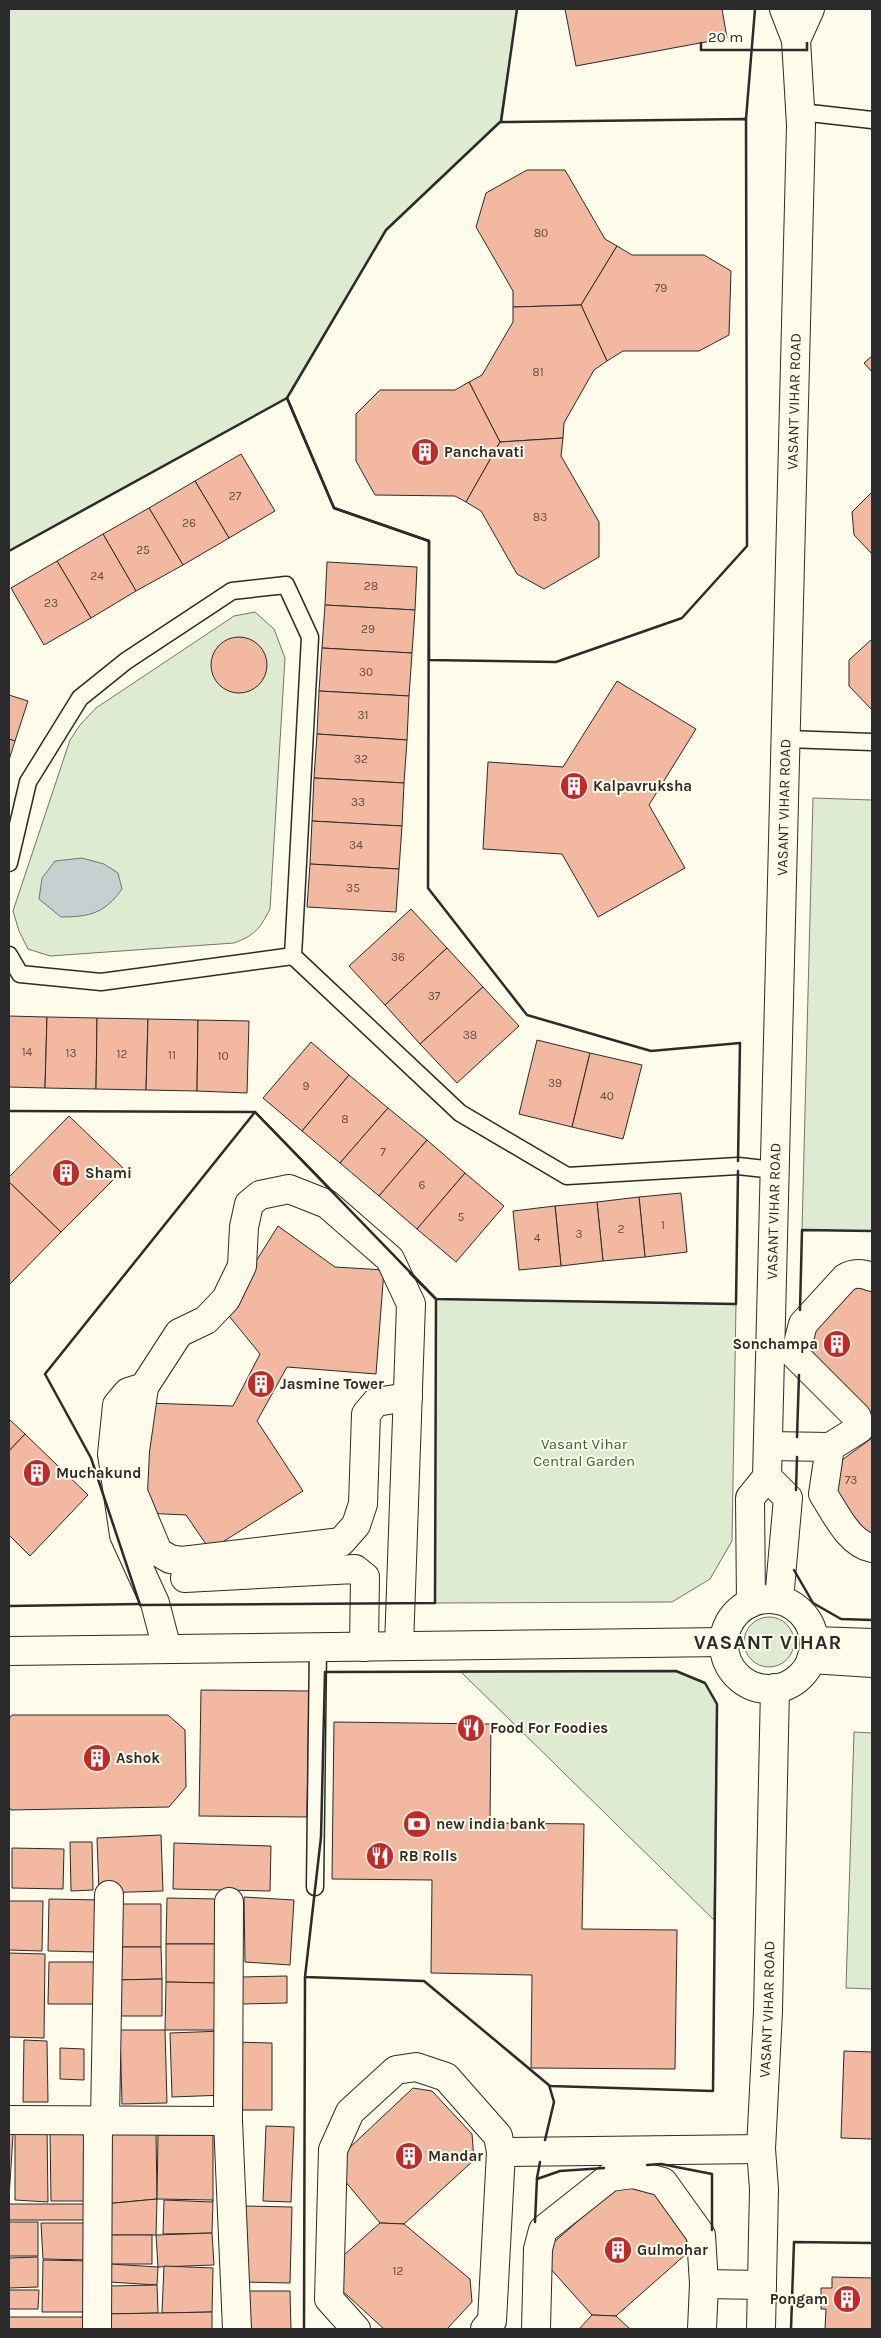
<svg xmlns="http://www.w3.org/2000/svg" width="881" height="2338" viewBox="0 0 881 2338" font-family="Karla,sans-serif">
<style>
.green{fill:#deebd1;stroke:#74746e}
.water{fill:#c7d0d0;stroke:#74746e}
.building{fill:#f2b8a0;stroke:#2b2b2b}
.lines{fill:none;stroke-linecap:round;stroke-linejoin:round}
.service-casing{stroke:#2b2b2b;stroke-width:19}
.minor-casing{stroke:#2b2b2b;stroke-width:30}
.tertiary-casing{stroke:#2b2b2b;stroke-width:30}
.service{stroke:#fdfbea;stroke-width:16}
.minor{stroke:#fdfbea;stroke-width:28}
.tertiary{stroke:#fdfbea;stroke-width:28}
.wall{stroke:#2b2b2b;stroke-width:2.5}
.labels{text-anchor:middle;stroke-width:4;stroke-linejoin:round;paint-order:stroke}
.number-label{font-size:12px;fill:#5d4e48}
.street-label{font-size:15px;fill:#2b2b2b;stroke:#fdfbea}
.poi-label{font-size:15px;font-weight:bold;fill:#2b2b2b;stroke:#fdfbea;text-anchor:start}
.park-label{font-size:15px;fill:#34623c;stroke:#fdfbea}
.district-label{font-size:20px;font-weight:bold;letter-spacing:1px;fill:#2b2b2b;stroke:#fdfbea}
</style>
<rect width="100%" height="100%" fill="#fdfbea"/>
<g class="green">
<path d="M 9,9 L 517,9 L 500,122 L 386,230 L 287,398 L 9,551 Z"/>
<path d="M 255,612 L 274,629 L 285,658 L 270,909 C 259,930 255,935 234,943 L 50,956 L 28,949 L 19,931 L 13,911 L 70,740 L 80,725 L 96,708 L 234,616 Z"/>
<path d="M 813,798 L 872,800 L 872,1231 L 802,1230 Z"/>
<path d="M 436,1299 L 736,1304 L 732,1541 L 710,1579 L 672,1602 L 435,1603 Z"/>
<circle cx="769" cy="1642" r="25"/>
<path d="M 460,1671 L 676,1671 L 705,1683 L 717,1704 L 714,1920 Z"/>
<path d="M 854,1732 L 872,1733 L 872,1989 L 846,1988 Z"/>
</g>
<path class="water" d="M 82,858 L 104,864 L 118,873 L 122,889 C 105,913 90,917 61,917 L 39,899 L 42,878 L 55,861 Z"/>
<g class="building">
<path d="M 565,9 L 722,9 L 727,38 L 576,66 Z"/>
<path d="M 527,170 L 565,170 L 605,239 L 617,246 L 581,305 L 513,307 L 513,291 L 476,227 L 486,193 Z"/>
<path d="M 617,246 L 632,255 L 704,255 L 731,271 L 729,335 L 699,351 L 623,351 L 607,361 L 581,305 Z"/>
<path d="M 581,305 L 607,361 L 594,370 L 564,423 L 563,438 L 500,442 L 469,382 L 482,375 L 513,322 L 513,307 Z"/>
<path d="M 872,356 L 872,372 L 864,363 Z"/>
<path d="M 469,382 L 500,442 L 466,502 L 455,496 L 375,495 L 356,461 L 356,414 L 380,390 L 455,390 Z"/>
<path d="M 563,438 L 561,456 L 599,522 L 599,557 L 544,589 L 517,574 L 481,511 L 466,502 L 500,442 Z"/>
<path d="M 241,454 L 275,511 L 229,538 L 195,481 Z"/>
<path d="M 195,481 L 229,538 L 183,565 L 149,508 Z"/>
<path d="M 872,492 L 872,554 L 854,535 L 852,512 Z"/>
<path d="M 149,508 L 183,565 L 136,591 L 103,534 Z"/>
<path d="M 103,534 L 136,591 L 91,618 L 57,561 Z"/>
<path d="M 57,561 L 91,618 L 44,645 L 11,588 Z"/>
<path d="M 327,562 L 417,567 L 415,610 L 325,605 Z"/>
<path d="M 325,605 L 415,610 L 412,653 L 322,648 Z"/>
<circle cx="239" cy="665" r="28"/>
<path d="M 872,639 L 872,710 L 849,686 L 849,660 Z"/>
<path d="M 322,648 L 412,653 L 409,696 L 319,691 Z"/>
<path d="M 617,681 L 696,729 L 649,805 L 685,868 L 598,917 L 562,854 L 483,849 L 488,762 L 563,767 Z"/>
<path d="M 319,691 L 409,696 L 407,740 L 317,734 Z"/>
<path d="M 9,695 L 28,701 L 15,741 L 9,739 Z"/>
<path d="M 317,734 L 407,740 L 404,783 L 314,778 Z"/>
<path d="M 9,739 L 15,741 L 9,760 Z"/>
<path d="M 314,778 L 404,783 L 402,826 L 312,821 Z"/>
<path d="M 312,821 L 402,826 L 399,869 L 310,864 Z"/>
<path d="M 310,864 L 399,869 L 396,912 L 307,907 Z"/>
<path d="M 411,909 L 447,948 L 385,1005 L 349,966 Z"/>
<path d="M 447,948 L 483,987 L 420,1044 L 385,1005 Z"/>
<path d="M 483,987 L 519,1026 L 457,1083 L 420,1044 Z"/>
<path d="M 9,1016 L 47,1017 L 45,1088 L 9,1087 Z"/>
<path d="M 47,1017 L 97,1018 L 96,1089 L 45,1088 Z"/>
<path d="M 97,1018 L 148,1019 L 146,1090 L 96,1089 Z"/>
<path d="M 148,1019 L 198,1020 L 197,1091 L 146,1090 Z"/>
<path d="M 198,1020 L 249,1021 L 247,1093 L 197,1091 Z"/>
<path d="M 537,1040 L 590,1053 L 572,1127 L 519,1114 Z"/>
<path d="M 311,1042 L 349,1075 L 302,1131 L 263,1098 Z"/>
<path d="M 590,1053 L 642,1065 L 623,1139 L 572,1127 Z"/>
<path d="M 349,1075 L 388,1108 L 340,1163 L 302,1131 Z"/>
<path d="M 388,1108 L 427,1140 L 379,1196 L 340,1163 Z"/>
<path d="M 69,1116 L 124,1169 L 61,1232 L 9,1182 L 9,1177 Z"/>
<path d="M 427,1140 L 465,1173 L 417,1229 L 379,1196 Z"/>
<path d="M 465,1173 L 504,1206 L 456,1262 L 417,1229 Z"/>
<path d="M 9,1182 L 61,1232 L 9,1285 Z"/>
<path d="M 681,1193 L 687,1252 L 645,1257 L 639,1197 Z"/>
<path d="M 639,1197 L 645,1257 L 603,1261 L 597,1202 Z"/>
<path d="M 597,1202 L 603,1261 L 561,1266 L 555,1206 Z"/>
<path d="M 555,1206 L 561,1266 L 519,1270 L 513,1211 Z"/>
<path d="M 278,1226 L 335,1267 L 384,1270 L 376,1374 L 287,1367 L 257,1421 L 303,1491 L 210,1550 L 186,1515 L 144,1513 L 147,1403 L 233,1406 L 260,1354 L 225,1311 Z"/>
<path d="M 846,1286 L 872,1289 L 872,1419 L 870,1419 L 803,1355 L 801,1332 Z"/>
<path d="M 9,1419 L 25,1434 L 9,1451 Z"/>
<path d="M 25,1434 L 88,1495 L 30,1556 L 9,1535 L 9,1451 Z"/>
<path d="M 872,1438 L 872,1540 L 828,1491 L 831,1468 Z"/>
<path d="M 201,1690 L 309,1691 L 307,1817 L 199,1816 Z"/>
<path d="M 12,1715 L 168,1715 L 185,1730 L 186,1787 L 169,1807 L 11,1810 L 9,1807 L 9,1719 Z"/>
<path d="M 334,1722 L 491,1724 L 490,1823 L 584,1824 L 582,1929 L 677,1930 L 675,2069 L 531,2068 L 532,1975 L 431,1973 L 432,1880 L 332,1879 Z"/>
<path d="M 161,1835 L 163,1891 L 99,1893 L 97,1838 Z"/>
<path d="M 70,1842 L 92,1842 L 93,1890 L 71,1891 Z"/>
<path d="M 174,1843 L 271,1846 L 270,1891 L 173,1889 Z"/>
<path d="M 12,1848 L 64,1849 L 63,1889 L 12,1888 Z"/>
<path d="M 244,1897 L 294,1900 L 290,1965 L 245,1962 Z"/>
<path d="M 167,1898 L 219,1899 L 219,1944 L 166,1944 Z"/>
<path d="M 49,1899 L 101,1900 L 100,1952 L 48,1951 Z"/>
<path d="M 9,1901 L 43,1901 L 42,1951 L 9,1950 Z"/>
<path d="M 115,1904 L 161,1904 L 161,1947 L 116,1947 Z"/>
<path d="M 166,1944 L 219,1944 L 218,1983 L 166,1982 Z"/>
<path d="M 116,1947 L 161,1947 L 162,1979 L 116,1980 Z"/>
<path d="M 9,1953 L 45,1954 L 44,2038 L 9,2037 Z"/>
<path d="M 49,1962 L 99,1962 L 98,2004 L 48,2004 Z"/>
<path d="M 287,1976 L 287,2003 L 242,2004 L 242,1977 Z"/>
<path d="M 162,1979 L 162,2016 L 117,2016 L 116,1980 Z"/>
<path d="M 166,1982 L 218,1983 L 218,2030 L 165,2030 Z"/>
<path d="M 120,2030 L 165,2030 L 167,2103 L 122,2104 Z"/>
<path d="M 223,2031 L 225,2095 L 172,2097 L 170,2033 Z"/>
<path d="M 24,2040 L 47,2041 L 48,2102 L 23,2102 Z"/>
<path d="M 232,2042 L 272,2043 L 272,2110 L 231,2110 Z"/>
<path d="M 872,2046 L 872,2139 L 841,2138 L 844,2051 L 872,2052 Z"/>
<path d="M 60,2048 L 84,2049 L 84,2080 L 60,2079 Z"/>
<path d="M 413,2088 L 432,2091 L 472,2134 L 474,2160 L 404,2224 L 380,2223 L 339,2174 L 345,2152 Z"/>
<path d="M 266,2126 L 294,2127 L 291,2202 L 263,2201 Z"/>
<path d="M 92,2128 L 92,2201 L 51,2201 L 50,2129 Z"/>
<path d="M 47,2129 L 48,2202 L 15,2200 L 15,2130 Z"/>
<path d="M 104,2131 L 156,2131 L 157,2199 L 104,2204 Z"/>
<path d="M 9,2132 L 13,2135 L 9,2198 Z"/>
<path d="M 158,2135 L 213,2135 L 213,2200 L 157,2199 Z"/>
<path d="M 621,2183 L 645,2183 L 688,2232 L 685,2255 L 616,2316 L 592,2315 L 549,2267 L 552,2244 Z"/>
<path d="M 157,2199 L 156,2235 L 104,2235 L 104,2204 Z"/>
<path d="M 164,2200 L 212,2202 L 213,2200 L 212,2233 L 163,2234 Z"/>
<rect x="9" y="2204" width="79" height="16"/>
<path d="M 245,2206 L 292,2207 L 290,2283 L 243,2282 Z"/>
<rect x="9" y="2222" width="29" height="34"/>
<path d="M 41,2223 L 89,2223 L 91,2260 L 43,2259 Z"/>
<path d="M 380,2223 L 404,2224 L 470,2279 L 472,2302 L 447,2329 L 384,2329 L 337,2286 L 335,2263 Z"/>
<path d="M 212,2233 L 214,2265 L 158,2267 L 156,2235 Z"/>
<rect x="104" y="2235" width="48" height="29"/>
<path d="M 38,2257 L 38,2287 L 9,2288 L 9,2258 Z"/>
<path d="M 43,2260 L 91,2261 L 90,2312 L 42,2312 Z"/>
<path d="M 110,2264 L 158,2267 L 157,2285 L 109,2282 Z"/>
<path d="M 164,2266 L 213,2268 L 212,2312 L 162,2313 Z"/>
<path d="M 832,2277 L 872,2278 L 872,2329 L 825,2329 L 826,2309 L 821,2309 L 821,2288 L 832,2288 Z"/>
<path d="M 157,2285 L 158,2313 L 110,2314 L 109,2286 Z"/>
<path d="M 9,2290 L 39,2290 L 38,2309 L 9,2309 Z"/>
<path d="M 244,2291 L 290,2291 L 291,2329 L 244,2329 Z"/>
<path d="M 212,2312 L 212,2329 L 105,2329 L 104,2314 Z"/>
<path d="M 592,2315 L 616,2316 L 630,2329 L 579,2329 Z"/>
<path d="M 9,2317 L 90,2317 L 91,2329 L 9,2329 Z"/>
</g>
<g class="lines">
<defs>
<g id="service">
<path d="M 801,112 L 872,120"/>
<path d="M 786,739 L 872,742"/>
<path d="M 9,863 L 28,782 L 80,698 L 126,661 L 232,591 L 286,585 L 310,637 L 293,956 L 460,1113 L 567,1176 L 738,1166 L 774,1170"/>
<path d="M 9,955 L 20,974 L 101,982 L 293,956"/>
<path d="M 315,1887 L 318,1647"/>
</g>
<g id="minor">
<path d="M 872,1277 C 862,1273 854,1272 845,1278 L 803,1324 L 795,1355 L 857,1417 L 859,1429 L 830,1447 L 823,1494 C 835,1512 849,1544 872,1548"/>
<path d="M 144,1387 L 135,1451 L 133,1492 L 158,1552 L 170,1559 L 182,1561 L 341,1542 L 356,1525 L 363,1504 L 366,1414 L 376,1402 L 408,1397"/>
<path d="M 769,1446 L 830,1447"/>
<path d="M 185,1578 L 355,1569 L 365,1577 L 364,1647"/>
<path d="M 814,1641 L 872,1643"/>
<path d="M 167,1649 L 155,1603 L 124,1535 L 112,1454 L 117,1405 L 128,1392 L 144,1387 L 179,1333 L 206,1320 L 226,1299 L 242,1266 L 244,1227 L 249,1204 L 260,1195 L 289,1189 L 327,1204 L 390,1259 L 411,1304 L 399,1646"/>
<path d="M 9,1651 L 724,1642"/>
<path d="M 811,1659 L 872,1663"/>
<path d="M 229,1902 L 228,2121 L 237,2329"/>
<path d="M 9,2120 L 228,2121"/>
<path d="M 105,2120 L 109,1895"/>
<path d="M 704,2284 L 762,2285"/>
<path d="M 97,2329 L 98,2120"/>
<path d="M 356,2329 L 329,2299 L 333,2150 L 350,2112 L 396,2070 L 416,2067 L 446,2077 L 498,2136 L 501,2152"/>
<path d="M 485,2329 L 492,2321 L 501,2152 L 761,2149"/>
<path d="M 536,2329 L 538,2249 L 543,2230 L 610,2177 L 633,2174 L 663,2182 L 701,2235 L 704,2284 L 702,2329"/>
</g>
<g id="tertiary">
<path d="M 784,9 L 796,40"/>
<circle cx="769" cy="1644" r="45"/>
<path id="s1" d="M 779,1600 L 788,1498 L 767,1477 L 801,125 L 796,40 L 810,9"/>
<path d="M 751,1603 L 750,1498 L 767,1477"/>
<path id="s2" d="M 761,2329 L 764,2189 L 761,2149 L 768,2011 L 775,1688"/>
</g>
</defs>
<use href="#service" class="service-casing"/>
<use href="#minor" class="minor-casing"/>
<use href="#tertiary" class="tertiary-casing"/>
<use href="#service" class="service"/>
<use href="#minor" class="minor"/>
<use href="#tertiary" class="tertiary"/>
<g class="wall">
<path d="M 744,119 L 746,119 L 755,9"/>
<path d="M 746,119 L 747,546 L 682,618 L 556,662 L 429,660 L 429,541 L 334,508 L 287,398 L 386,230 L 500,122 Z"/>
<path d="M 501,122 L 517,9"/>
<path d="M 9,551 L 287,398 L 334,508 L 429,541 L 428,888 L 527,1015 L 651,1051 L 740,1043 L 738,1161"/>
<path d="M 9,1111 L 255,1112 L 334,1193"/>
<path d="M 255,1112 L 436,1299 L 435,1603 L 140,1605 L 91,1458 L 45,1374 Z"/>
<path d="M 410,1273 L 436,1299 L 736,1304 L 738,1171"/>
<path d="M 800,1310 L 802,1230 L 872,1231"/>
<path d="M 797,1437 L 799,1375"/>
<path d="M 796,1490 L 797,1457"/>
<path d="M 794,1570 L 813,1603 L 841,1619 L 872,1620"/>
<path d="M 9,1606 L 140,1604"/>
<path d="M 676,1671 L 705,1683 L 717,1704 L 713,2091 L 550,2086 L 424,1981 L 305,1977 L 321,1837 L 325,1672 Z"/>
<path d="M 545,2140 L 554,2102 L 549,2085"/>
<path d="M 647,2165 L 661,2164 L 712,2174 L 712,2230"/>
<path d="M 537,2179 L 560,2171 L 604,2168"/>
<path d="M 535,2222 L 537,2178 L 540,2162"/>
<path d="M 304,2329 L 305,1977 L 306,1977"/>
<path d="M 791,2329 L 794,2242 L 872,2243"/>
</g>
</g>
<defs>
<symbol id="building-disc" viewBox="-11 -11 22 22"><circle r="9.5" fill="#c62828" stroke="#fdfbea"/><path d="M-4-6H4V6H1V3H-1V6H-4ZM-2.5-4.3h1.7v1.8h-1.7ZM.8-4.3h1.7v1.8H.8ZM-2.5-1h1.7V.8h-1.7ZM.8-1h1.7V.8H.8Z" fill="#fff"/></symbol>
<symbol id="restaurant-disc" viewBox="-11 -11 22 22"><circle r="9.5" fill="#c62828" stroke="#fdfbea"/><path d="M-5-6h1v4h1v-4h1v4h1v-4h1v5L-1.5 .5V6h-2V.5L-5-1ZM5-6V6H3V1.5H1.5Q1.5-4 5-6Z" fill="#fff"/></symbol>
<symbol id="bank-disc" viewBox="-11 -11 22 22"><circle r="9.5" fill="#c62828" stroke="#fdfbea"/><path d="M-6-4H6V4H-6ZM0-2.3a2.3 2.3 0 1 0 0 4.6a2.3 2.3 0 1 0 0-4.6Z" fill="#fff"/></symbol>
</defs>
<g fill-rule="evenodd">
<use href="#building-disc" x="409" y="436" width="32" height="32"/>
<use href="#building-disc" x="558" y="770" width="32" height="32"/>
<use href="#building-disc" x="50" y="1157" width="32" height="32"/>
<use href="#building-disc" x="821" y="1328" width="32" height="32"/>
<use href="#building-disc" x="245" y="1368" width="32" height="32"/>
<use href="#building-disc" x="21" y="1457" width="32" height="32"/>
<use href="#restaurant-disc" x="455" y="1712" width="32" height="32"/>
<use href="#building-disc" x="81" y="1742" width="32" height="32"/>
<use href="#bank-disc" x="401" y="1808" width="32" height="32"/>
<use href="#restaurant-disc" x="364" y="1840" width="32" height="32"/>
<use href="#building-disc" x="393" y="2140" width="32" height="32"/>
<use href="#building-disc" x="602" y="2234" width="32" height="32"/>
<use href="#building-disc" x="831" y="2283" width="32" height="32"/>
</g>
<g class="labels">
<g class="number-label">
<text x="541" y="237">80</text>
<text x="661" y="292">79</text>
<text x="538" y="376">81</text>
<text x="235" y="500">27</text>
<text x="540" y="521">83</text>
<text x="189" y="527">26</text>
<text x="143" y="554">25</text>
<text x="97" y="580">24</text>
<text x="371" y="590">28</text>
<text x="51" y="607">23</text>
<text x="368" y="633">29</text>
<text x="366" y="676">30</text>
<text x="363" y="719">31</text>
<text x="361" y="763">32</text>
<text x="358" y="806">33</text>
<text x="356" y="849">34</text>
<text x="353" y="892">35</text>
<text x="398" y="961">36</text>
<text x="434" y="1000">37</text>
<text x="470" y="1039">38</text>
<text x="27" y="1056">14</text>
<text x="71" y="1057">13</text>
<text x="122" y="1058">12</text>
<text x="172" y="1059">11</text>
<text x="223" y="1060">10</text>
<text x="555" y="1087">39</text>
<text x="306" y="1090">9</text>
<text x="607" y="1100">40</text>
<text x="345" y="1123">8</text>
<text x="383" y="1156">7</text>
<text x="422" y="1189">6</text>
<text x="461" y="1221">5</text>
<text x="663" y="1229">1</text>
<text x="621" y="1233">2</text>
<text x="579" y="1238">3</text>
<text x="537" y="1242">4</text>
<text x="851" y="1484">73</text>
<text x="398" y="2275">12</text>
</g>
<g class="street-label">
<text dy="5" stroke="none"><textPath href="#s1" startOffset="1208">VASANT VIHAR ROAD</textPath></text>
<text dy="5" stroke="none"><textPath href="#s1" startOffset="802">VASANT VIHAR ROAD</textPath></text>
<text dy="5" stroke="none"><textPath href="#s1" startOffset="398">VASANT VIHAR ROAD</textPath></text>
<text dy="5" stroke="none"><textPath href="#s2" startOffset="320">VASANT VIHAR ROAD</textPath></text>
</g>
<g class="poi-label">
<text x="444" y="457">Panchavati</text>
<text x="593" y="791">Kalpavruksha</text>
<text x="85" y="1178">Shami</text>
<text x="818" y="1349" text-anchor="end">Sonchampa</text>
<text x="280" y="1389">Jasmine Tower</text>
<text x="56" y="1478">Muchakund</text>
<text x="490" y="1733">Food For Foodies</text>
<text x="116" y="1763">Ashok</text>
<text x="436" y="1829">new india bank</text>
<text x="399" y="1861">RB Rolls</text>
<text x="428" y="2161">Mandar</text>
<text x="637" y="2255">Gulmohar</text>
<text x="828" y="2304" text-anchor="end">Pongam</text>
</g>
<g class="park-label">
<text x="584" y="1449">Vasant Vihar<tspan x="584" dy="17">Central Garden</tspan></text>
</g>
<g class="district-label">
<text x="768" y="1649">VASANT VIHAR</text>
</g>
</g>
<rect width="881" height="2338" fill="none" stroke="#2b2b2b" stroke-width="20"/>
<path d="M701 42v8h106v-8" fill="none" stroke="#2b2b2b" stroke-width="2.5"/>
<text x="708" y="42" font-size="15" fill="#2b2b2b" stroke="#fdfbea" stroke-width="4" paint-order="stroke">20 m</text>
</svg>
